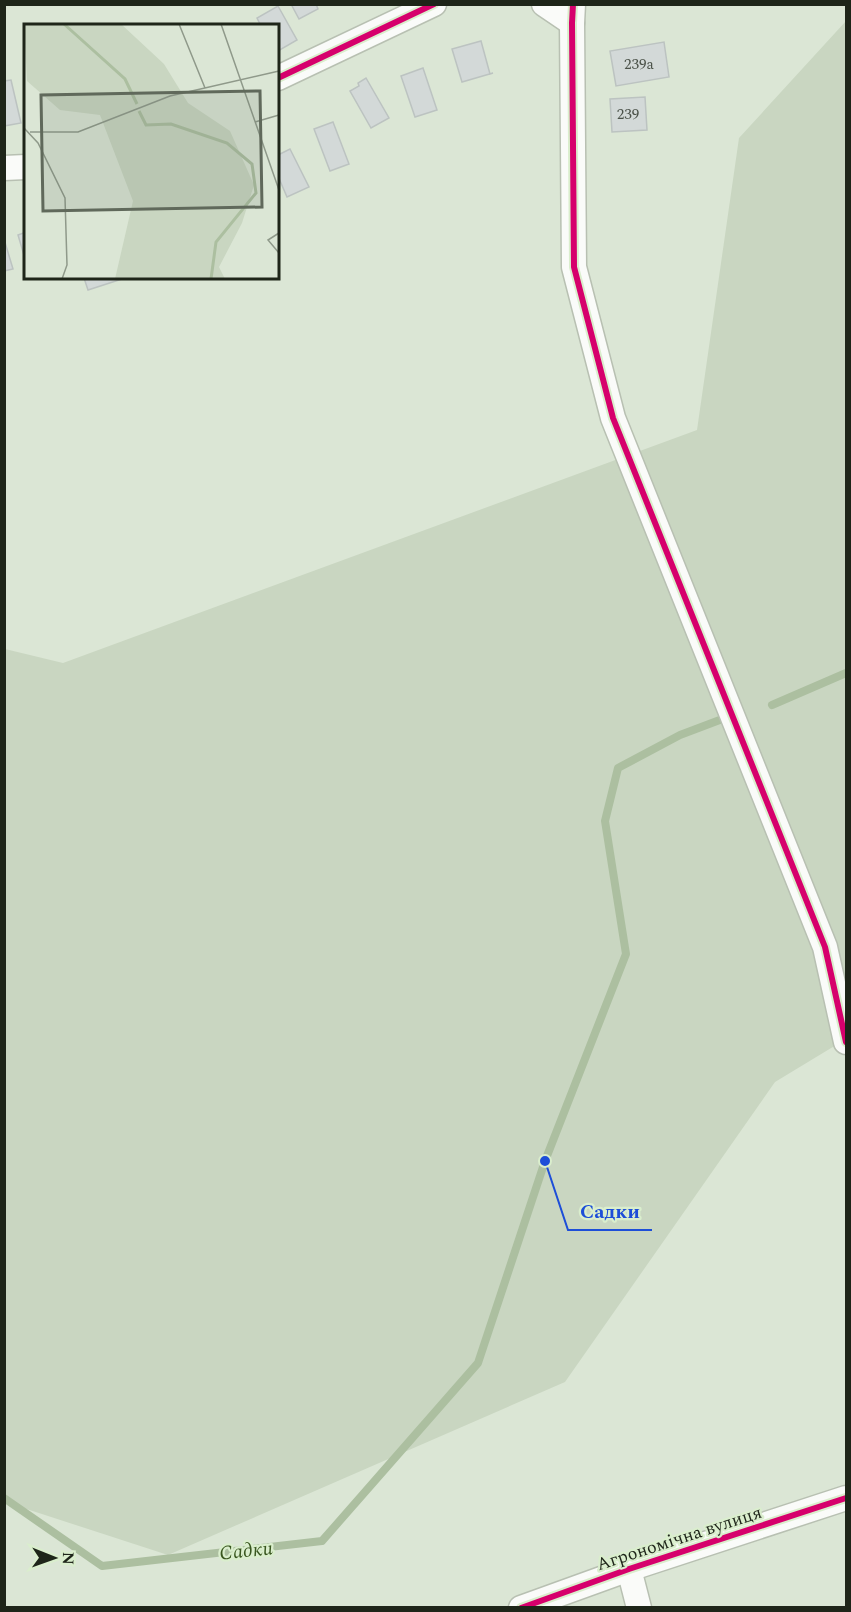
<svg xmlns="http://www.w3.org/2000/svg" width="851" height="1612" viewBox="0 0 851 1612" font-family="Spectral,serif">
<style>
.green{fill:#c9d6c1}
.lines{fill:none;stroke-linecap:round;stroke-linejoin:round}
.stream{stroke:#acbfa0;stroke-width:8}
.building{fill:#d3d9d8;stroke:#bcc3c1;stroke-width:1.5}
.minor-casing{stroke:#b8c0b2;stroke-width:27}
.minor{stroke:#fafbf9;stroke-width:24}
.cycleway-casing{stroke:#daeecd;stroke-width:10}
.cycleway{stroke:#d6006c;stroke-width:6}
.labels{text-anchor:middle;stroke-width:4.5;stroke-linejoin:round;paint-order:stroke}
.number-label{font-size:15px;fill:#4b5249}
.street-label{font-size:18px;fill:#1e2519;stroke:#daeecd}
.water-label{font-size:20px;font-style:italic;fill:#39561f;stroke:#daeecd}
.inset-river{fill:none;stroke:#acbfa0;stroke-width:3}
.inset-road{fill:none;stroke:#8f998a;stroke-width:1.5}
.view{fill:#60695b;fill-opacity:0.15;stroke:#60695b;stroke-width:3}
.inset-edge{fill:none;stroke:#1e2519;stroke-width:3}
.leader{fill:none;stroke:#1d4ed8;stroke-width:2}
.callout-dot{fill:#1d4ed8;stroke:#daeecd;stroke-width:2}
.callout-label{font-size:20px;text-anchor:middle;font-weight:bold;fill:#1d4ed8;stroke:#daeecd;stroke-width:4.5;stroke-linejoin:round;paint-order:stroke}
</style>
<rect width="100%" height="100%" fill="#dbe6d5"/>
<path class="green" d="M 846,21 L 846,1039 L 775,1082 L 565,1382 L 168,1555 L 5,1502 L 5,649 L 63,663 L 697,430 L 739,138 Z"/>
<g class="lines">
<g class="stream">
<path d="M 772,705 L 846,673"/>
<path d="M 4,1498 L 102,1566 L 322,1541 L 478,1363 L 545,1161 L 626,954 L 605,821 L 618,768 L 680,735 L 725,718"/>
</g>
</g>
<g class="building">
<path d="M 291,4 L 316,4 L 318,9 L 299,19 Z"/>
<path d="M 278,6 L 297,40 L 278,51 L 278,26 L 261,26 L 257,18 Z"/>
<path d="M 481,41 L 490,74 L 493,73 L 462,82 L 452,49 Z"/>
<path d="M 664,42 L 669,77 L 616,86 L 610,51 Z"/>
<path d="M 423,68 L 437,110 L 415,117 L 401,76 Z"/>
<path d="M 366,78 L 389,118 L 371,128 L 350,91 L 359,86 L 358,83 Z"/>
<path d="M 11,80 L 21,123 L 4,126 L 4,81 Z"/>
<path d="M 645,97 L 647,130 L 612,132 L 610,99 Z"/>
<path d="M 333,122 L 349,164 L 330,171 L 314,129 Z"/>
<path d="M 290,149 L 309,187 L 287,197 L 278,176 L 278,155 Z"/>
<path d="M 26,232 L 26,262 L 18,235 Z"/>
<path d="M 4,239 L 13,269 L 4,271 Z"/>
<path d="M 84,278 L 125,278 L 88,290 Z"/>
</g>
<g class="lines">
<defs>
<g id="minor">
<path d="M 544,4 L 572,23"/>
<path d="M 573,4 L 572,23 L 574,267 L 613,418 L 825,947 L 846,1042"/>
<path d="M 278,78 L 434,4"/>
<path d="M 4,168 L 26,167"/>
<path d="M 629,1569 L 639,1608"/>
<path d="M 521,1608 L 629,1569 L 846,1498"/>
</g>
</defs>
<use href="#minor" class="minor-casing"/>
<use href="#minor" class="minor"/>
<defs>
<g id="cycleway">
<path d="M 573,4 L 572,23 L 574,267 L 613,418 L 825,947 L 846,1042"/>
<path d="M 278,78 L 434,4"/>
<path d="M 521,1608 L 629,1569 L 846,1498"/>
</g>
</defs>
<use href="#cycleway" class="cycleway-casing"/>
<use href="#cycleway" class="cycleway"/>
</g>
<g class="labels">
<g class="number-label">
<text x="639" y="69">239а</text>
<text x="628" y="119">239</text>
</g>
<g class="street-label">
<text transform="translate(679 1538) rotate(-18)" y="6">Агрономічна вулиця</text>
</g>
<g class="water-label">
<text transform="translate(246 1550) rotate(-6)" y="7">Садки</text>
</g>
</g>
<g transform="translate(24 24)">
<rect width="255" height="255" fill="#dbe6d5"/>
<path d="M 0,0 L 97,0 L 140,40 L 164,79 L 206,107 L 230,161 L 218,199 L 195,243 L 201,255 L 91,255 L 109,177 L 76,91 L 36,86 L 3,57 Z" fill="#c9d6c1"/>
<path class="inset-river" d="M 40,0 L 101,55 L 113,80M 115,87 L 122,101 L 147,100 L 203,119 L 228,140 L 232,169 L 192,218 L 187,255"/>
<path class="inset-road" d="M 155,0 L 181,64M 197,0 L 255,166M 231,98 L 255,91M 0,104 L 14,119 L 41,174 L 43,241 L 38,255M 6,108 L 54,108 L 146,72 L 255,47M 255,209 L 244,216 L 255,229"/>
<path class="view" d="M 236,67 L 238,183 L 19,187 L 17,71 Z"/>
<rect width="255" height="255" class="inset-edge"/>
</g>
<path class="leader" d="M545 1161L568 1230H652"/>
<circle class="callout-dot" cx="545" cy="1161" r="6"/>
<g class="callout-label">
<text x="610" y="1218">Садки</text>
</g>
<rect width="851" height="1612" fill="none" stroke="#1e2519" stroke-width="12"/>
<g transform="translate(54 1558) rotate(91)" stroke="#daeecd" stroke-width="4.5" paint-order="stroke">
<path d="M0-4.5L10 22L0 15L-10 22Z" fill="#1e2519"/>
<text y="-9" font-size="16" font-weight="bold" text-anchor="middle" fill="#1e2519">N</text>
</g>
</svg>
